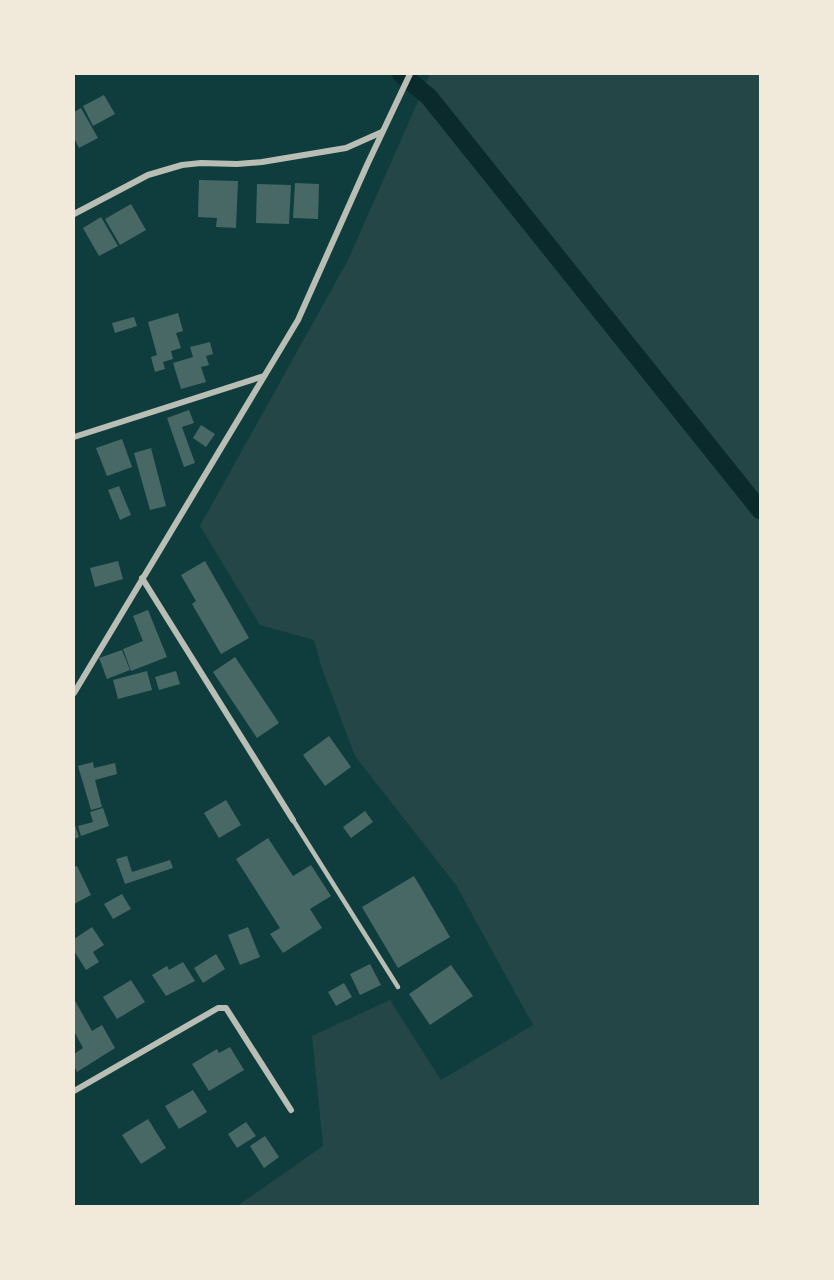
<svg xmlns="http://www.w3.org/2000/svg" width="834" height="1280" viewBox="0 0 834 1280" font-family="Commissioner,sans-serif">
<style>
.green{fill:#244646}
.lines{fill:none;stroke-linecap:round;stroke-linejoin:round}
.canal{stroke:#0a2a2b;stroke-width:18}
.building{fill:#486865}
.service{stroke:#b8beb3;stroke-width:4.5}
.minor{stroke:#b8beb3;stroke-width:6}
</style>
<rect width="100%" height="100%" fill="#0f3d3e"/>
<path class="green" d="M 430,74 L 760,74 L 760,1206 L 237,1206 L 323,1146 L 312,1036 L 390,1000 L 441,1080 L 533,1025 L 456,885 L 355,756 L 322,669 L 314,640 L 260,625 L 200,526 L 348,260 Z"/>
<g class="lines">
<path class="canal" d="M 401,74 L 429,97 L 760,510"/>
</g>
<g class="building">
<path d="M 104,95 L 115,114 L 93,126 L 83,106 Z"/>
<path d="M 81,108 L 98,138 L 79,148 L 74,138 L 74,112 Z"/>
<path d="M 199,180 L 238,181 L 236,228 L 216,227 L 217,218 L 198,217 Z"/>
<path d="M 295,183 L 319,184 L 318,219 L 293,218 Z"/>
<path d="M 257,184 L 291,185 L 289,224 L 256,223 Z"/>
<path d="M 131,204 L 146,230 L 120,245 L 105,219 Z"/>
<path d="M 101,217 L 118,246 L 99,256 L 83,228 Z"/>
<path d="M 178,313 L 183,331 L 176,333 L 181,348 L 171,351 L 173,359 L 163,362 L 165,369 L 155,372 L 151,357 L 157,355 L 148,322 Z"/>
<path d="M 134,317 L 137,326 L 115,333 L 112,323 Z"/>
<path d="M 210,342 L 213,354 L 206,356 L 209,365 L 201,367 L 206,382 L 181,389 L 173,363 L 193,357 L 190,347 Z"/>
<path d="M 189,410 L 194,423 L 182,427 L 195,463 L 184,467 L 167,418 Z"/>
<path d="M 201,425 L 215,434 L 206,447 L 193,438 Z"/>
<path d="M 122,439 L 132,467 L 107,476 L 96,448 Z"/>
<path d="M 151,448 L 166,506 L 150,510 L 134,453 Z"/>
<path d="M 119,486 L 131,515 L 120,520 L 108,490 Z"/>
<path d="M 118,561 L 123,579 L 95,587 L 90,568 Z"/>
<path d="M 205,561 L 249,638 L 221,654 L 192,604 L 196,601 L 181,575 Z"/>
<path d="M 148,610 L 167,657 L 131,671 L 123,649 L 143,641 L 133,616 Z"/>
<path d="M 122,650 L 130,670 L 107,679 L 99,658 Z"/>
<path d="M 235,657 L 279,723 L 257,738 L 213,672 Z"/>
<path d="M 147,671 L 152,690 L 118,699 L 113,680 Z"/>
<path d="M 176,671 L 180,684 L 159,690 L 155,677 Z"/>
<path d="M 329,736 L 351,767 L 325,786 L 303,755 Z"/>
<path d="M 93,762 L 94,768 L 115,763 L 117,774 L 95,780 L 102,807 L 91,810 L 78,766 Z"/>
<path d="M 226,800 L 241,825 L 219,838 L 204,813 Z"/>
<path d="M 103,808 L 109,826 L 81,836 L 78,826 L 93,822 L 90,812 Z"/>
<path d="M 365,811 L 373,822 L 351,838 L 343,827 Z"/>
<path d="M 74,822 L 79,837 L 74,839 Z"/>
<path d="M 268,838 L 293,876 L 311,865 L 331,896 L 310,909 L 322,928 L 283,953 L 270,934 L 280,928 L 236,859 Z"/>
<path d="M 127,856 L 132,872 L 170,860 L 173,868 L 125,884 L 116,859 Z"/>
<path d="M 77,866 L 91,895 L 74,904 L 74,867 Z"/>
<path d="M 414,876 L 450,937 L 398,968 L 362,907 Z"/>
<path d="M 122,894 L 131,909 L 113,919 L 104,904 Z"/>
<path d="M 92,927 L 104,945 L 93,952 L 99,962 L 86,970 L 74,951 L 74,939 Z"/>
<path d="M 248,927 L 260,957 L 240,965 L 228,935 Z"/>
<path d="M 216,954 L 225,969 L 203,983 L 194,968 Z"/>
<path d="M 183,962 L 195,981 L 166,996 L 152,975 L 167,966 L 169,970 Z"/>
<path d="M 370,964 L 381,985 L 360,995 L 350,974 Z"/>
<path d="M 451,965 L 473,996 L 430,1025 L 409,994 Z"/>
<path d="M 131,980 L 145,1002 L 117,1019 L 103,997 Z"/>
<path d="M 344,983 L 352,997 L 336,1006 L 328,992 Z"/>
<path d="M 74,999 L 92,1031 L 102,1025 L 115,1048 L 77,1072 L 74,1066 L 74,1054 L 83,1048 L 74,1031 Z"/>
<path d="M 230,1047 L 244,1070 L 209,1091 L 192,1064 L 217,1049 L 219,1053 Z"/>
<path d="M 193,1090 L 207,1112 L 179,1129 L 165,1106 Z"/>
<path d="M 148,1119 L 166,1148 L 141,1164 L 122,1135 Z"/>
<path d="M 246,1122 L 256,1136 L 237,1148 L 228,1134 Z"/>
<path d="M 265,1136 L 279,1157 L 264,1168 L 250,1146 Z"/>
</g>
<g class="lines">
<path class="service" d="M 293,820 L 398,987"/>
<g class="minor">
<path d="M 74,214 L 148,175 L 182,165 L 201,163 L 237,164 L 262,162 L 346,148 L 382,132"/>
<path d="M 74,437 L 264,376"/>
<path d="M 142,578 L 293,820"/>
<path d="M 74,693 L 298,320 L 367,165 L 410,74"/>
<path d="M 74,1091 L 218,1008 L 226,1008 L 291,1110"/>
</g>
</g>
<rect width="834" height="1280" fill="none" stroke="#f1e9da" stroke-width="150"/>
</svg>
